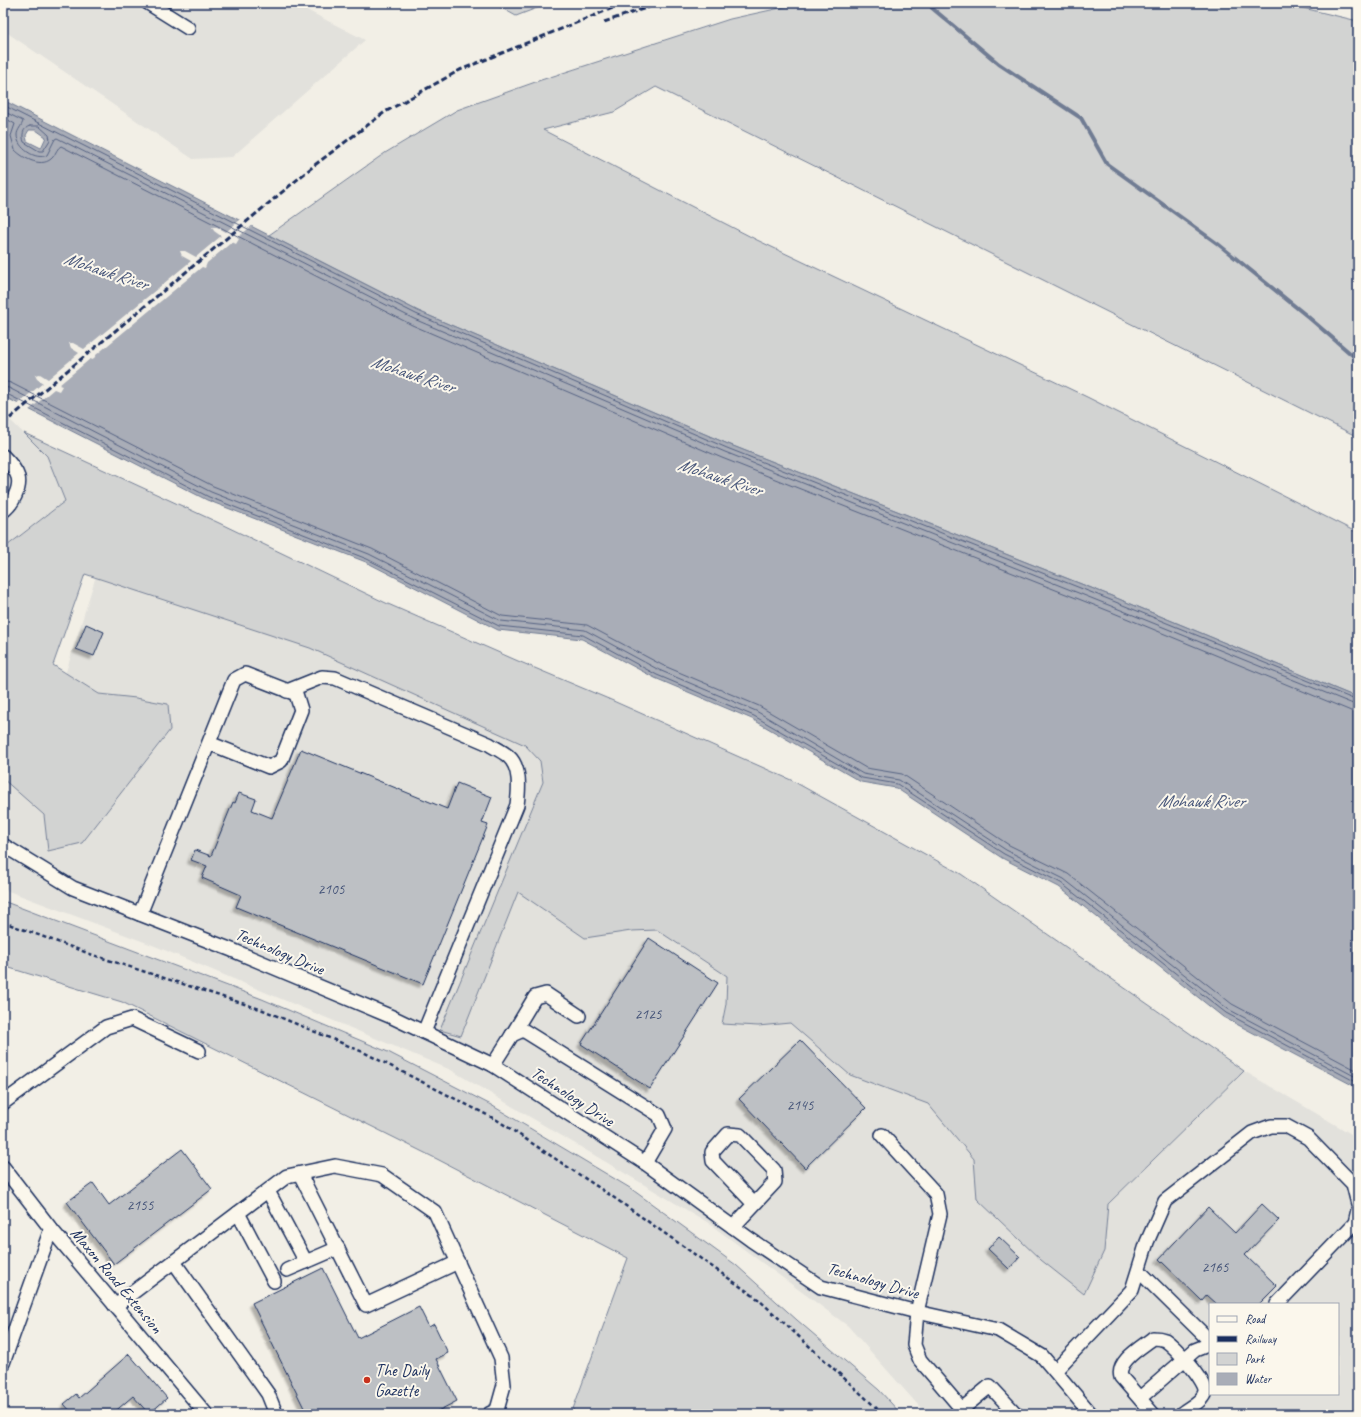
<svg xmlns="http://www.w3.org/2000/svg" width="1361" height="1417" viewBox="0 0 1361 1417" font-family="Caveat,sans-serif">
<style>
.built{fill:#e2e1dc;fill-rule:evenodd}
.green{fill:#d2d3d2;stroke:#768198}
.water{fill:#a9adb7;stroke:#707b93;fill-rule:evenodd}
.pier{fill:#f2efe6}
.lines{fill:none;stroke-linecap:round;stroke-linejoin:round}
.shore{stroke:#546182;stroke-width:1}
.stream{stroke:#707b93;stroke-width:4}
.building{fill:#bdc0c4;stroke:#1b2f5e;filter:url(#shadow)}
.minor-casing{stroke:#1b2f5e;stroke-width:16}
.path{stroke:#1b2f5e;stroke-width:2.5;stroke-dasharray:4 3;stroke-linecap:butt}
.minor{stroke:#fbf7ec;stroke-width:13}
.rail{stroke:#1b2f5e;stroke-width:3;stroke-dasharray:6 3;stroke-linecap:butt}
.poi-dot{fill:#c8321e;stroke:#fbf7ec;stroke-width:1.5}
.labels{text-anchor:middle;stroke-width:4;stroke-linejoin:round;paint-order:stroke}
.number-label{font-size:15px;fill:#445378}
.street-label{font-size:17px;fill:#1b2f5e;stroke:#fbf7ec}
.poi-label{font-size:17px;fill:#1b2f5e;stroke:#fbf7ec;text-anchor:start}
.water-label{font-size:18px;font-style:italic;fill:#465579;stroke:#fbf7ec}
</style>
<defs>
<filter id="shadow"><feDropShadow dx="-3.5" dy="3.5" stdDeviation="1" flood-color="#0004"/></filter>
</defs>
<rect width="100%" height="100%" fill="#f2efe6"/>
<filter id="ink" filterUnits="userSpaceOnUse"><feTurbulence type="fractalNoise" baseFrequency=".025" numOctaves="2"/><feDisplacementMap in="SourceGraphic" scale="8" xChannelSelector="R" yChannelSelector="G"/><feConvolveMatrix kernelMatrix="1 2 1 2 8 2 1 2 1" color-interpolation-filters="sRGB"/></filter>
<g filter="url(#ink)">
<g class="built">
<path d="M 3,3 L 293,3 L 365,40 L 232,157 L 193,159 L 3,30 Z"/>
<path d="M 3,413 L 47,456 L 65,501 L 3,549 Z"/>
<path d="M 111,528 L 544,744 L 1108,1204 L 1244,1071 L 1358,1138 L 1358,1414 L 926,1414 L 848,1326 L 707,1222 L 451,1070 L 155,946 L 3,889 L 3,748 L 50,723 ZM 1210,1304 L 1338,1304 L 1338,1394 L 1210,1394 Z"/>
</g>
<g class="green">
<path d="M 493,3 L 550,3 L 516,16 Z"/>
<path d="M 803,3 L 1282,3 L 1358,21 L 1358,437 L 656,87 L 614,112 L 543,130 L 757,240 L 1087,397 L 1358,533 L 1358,698 L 1114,597 L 728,444 L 418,311 L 269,235 L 385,153 L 457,110 L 541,80 L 730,19 Z"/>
<path d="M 24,433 L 219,523 L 388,604 L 518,661 L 611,700 L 791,780 L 961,874 L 1244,1071 L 1108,1204 L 1104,1251 L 1084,1294 L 1041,1260 L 977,1199 L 974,1159 L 928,1104 L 850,1075 L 790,1023 L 758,1026 L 722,1024 L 726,1004 L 727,976 L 657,930 L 631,931 L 585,938 L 518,892 L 461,1036 L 440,1030 L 543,782 L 540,761 L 525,745 L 310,648 L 85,574 L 53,665 L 99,694 L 136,698 L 168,704 L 170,730 L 82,843 L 48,851 L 44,815 L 3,779 L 3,549 L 65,501 L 47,456 Z"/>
<path d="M 3,901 L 262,999 L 388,1052 L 491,1105 L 630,1188 L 736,1265 L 797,1320 L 879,1390 L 901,1414 L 576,1414 L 573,1409 L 628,1258 L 437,1159 L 122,1002 L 3,966 Z"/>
</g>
<path class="water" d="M 3,100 L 418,311 L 728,444 L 1114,597 L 1358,698 L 1358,1088 L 1223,1017 L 1059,887 L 1002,858 L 896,788 L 861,782 L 752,719 L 655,678 L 582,639 L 498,630 L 366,562 L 207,500 L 3,396 ZM 29,130 L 36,130 L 46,137 L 41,148 L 27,141 L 26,135 Z"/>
<path class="pier" d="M 241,219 L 253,225 L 237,238 L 239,239 L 236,244 L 232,242 L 207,263 L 205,268 L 202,267 L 96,355 L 93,360 L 90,359 L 59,385 L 62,386 L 59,391 L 54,389 L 28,411 L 16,405 L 43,383 L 37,379 L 35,375 L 40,374 L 48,379 L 79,353 L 71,348 L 69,343 L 73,343 L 84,349 L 191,261 L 182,256 L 180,251 L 185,251 L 196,257 L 221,236 L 214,231 L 212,227 L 217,227 L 226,232 Z"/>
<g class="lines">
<g class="shore">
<path d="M 3,105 L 416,314 L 727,448 L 1113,601 L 1358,701"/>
<path d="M 3,111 L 23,121 C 22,126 17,130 17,135 C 17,148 36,161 47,155 L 55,139 L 57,138 L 414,319 L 725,452 L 1111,606 L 1358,706"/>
<path d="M 3,117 L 15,124 L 11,136 L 15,150 C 24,159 43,169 53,157 C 56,153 57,148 61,146 L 412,325 L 722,458 L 1109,611 L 1351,711 L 1358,712"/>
<path d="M 30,126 L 39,126 L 49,135 L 50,140 L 43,151 L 39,151 L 24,142 C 22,136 22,128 30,126 Z"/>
<path d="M 3,381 L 11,383 L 213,486 L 372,549 L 502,616 L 587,625 L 662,665 L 759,706 L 866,768 L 902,774 L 1009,845 L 1068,874 L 1232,1004 L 1358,1071"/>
<path d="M 3,387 L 9,388 L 211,492 L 369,554 L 501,621 L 585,630 L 659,670 L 756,711 L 863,774 L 899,780 L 1006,850 L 1064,879 L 1228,1009 L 1358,1078"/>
<path d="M 3,392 L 209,497 L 367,559 L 499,626 L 583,635 L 657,675 L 754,716 L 862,778 L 897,784 L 1004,854 L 1061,883 L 1226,1013 L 1358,1083"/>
</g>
<path class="stream" d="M 930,3 L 932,8 L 999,64 L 1081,118 L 1107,164 L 1218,244 L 1307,316 L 1358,360"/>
</g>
<g class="building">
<path d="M 86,624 L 104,632 L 94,656 L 76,649 Z"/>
<path d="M 301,749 L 447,809 L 457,783 L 492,797 L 482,823 L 488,825 L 423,984 L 236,907 L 241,895 L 202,878 L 207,866 L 191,860 L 195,850 L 211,856 L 233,802 L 235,803 L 239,793 L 256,799 L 252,810 L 272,818 Z"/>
<path d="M 649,938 L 718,983 L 650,1089 L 581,1044 Z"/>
<path d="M 800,1040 L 866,1108 L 805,1168 L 739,1099 Z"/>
<path d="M 182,1149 L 212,1189 L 114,1264 L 67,1202 L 93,1183 L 109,1205 Z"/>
<path d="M 1262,1204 L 1279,1220 L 1245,1255 L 1277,1286 L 1259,1304 L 1217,1304 L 1207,1295 L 1202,1301 L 1159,1259 L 1208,1207 L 1235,1233 Z"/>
<path d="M 999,1237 L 1020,1257 L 1009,1269 L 988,1249 Z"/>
<path d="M 323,1268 L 358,1338 L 419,1307 L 429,1327 L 434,1324 L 448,1353 L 436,1359 L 457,1401 L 432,1414 L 307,1414 L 252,1303 Z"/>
<path d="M 129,1354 L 167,1398 L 149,1414 L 133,1396 L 112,1414 L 73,1414 L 64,1404 L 76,1394 L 79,1398 Z"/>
</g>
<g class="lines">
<defs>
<g id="minor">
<path d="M 148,3 L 188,28"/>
<path d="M 3,456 C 8,461 16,470 18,477 C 21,488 12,505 3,511"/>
<path d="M 287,691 L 322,677 L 335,678 L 489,744 C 495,748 502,751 508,756 C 521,767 519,789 517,805 L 424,1032"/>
<path d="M 3,845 L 73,888 L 232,950 L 392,1017 L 493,1065 L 645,1163 L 751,1240 L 821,1287 L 917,1312 L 998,1330 L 1042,1356 L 1091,1414"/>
<path d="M 140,914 L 234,680 L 245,674 L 296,694 L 301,710 L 281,761 L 269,767 L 209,743"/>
<path d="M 512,1035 L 535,997 L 546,994 L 579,1016"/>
<path d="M 493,1065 L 512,1035 L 523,1030 L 659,1115 L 665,1129 L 645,1163"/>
<path d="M 3,1103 L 106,1027 L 132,1019 L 199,1051"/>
<path d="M 882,1135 L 936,1194 L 940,1214 L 917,1312 L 914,1345 L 920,1360 L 966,1414"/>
<path d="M 3,1167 L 51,1229 L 206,1414"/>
<path d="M 300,1174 L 366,1305 L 458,1262"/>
<path d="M 268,1191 L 306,1262"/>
<path d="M 238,1213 L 274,1281"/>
<path d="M 733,1227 L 775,1182 L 774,1170 L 740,1135 L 728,1134 L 712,1152 L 713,1161 L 754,1204"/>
<path d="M 174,1262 L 268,1394 L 276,1414"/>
<path d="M 287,1270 L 338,1248"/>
<path d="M 1139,1271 L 1210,1341"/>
<path d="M 1277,1304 L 1355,1223 L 1358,1210"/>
<path d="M 115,1306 L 287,1176 L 335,1166 L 382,1175 L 435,1212 L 501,1358 L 504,1385 L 497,1410 L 489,1414"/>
<path d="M 3,1363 L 51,1229"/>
<path d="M 1055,1371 L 1132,1290 L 1147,1242 L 1165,1201 L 1252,1133 L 1271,1126 L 1286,1126 L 1308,1138 L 1353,1184 L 1358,1204"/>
<path d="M 1140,1398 L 1195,1350 L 1210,1344"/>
<path d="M 962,1409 L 990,1386 L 1016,1414"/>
<path d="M 1153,1414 L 1121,1377 C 1116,1361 1142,1347 1153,1338 C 1158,1338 1160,1338 1165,1340 C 1174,1346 1206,1380 1205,1391 C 1204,1401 1188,1408 1181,1414"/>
</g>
</defs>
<use href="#minor" class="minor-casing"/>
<path class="path" d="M 3,922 L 93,955 L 263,1010 L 363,1052 L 497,1120 L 616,1199 L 758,1299 L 883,1414"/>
<use href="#minor" class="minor"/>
<g class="rail">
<path d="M 604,22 L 661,3"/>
<path d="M 3,424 L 316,164 L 385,112 L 460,70 L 625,3"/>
</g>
</g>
</g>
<circle class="poi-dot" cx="367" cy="1380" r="4"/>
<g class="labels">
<g class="number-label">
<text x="331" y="894">2105</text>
<text x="648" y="1019">2125</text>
<text x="800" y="1110">2145</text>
<text x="140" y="1210">2155</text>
<text x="1215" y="1272">2165</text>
</g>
<g class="street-label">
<text transform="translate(280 951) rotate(23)" y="6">Technology Drive</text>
<text transform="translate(573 1096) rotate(33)" y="6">Technology Drive</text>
<text transform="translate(117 1280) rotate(50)" y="6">Maxon Road Extension</text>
<text transform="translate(873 1280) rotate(16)" y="6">Technology Drive</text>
</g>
<g class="poi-label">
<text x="375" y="1376">The Daily<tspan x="375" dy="20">Gazette</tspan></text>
</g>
<g class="water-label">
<text transform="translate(106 271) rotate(18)" y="6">Mohawk River</text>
<text transform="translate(413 374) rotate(18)" y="6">Mohawk River</text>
<text transform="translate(720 477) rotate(18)" y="6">Mohawk River</text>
<text x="1201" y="807">Mohawk River</text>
</g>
</g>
<rect width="1361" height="1417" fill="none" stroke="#fbf7ec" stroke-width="16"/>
<rect x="8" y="8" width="1345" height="1401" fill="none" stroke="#1b2f5e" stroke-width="1.5" filter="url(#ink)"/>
<rect x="1209" y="1303" width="130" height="92" fill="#fbf7ec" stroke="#a1a7b3"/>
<rect x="1217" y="1316" width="20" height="6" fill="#fbf7ec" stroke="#a1a7b3"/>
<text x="1245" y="1323" font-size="12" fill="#1b2f5e">Road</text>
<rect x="1217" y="1336" width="20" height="6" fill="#1b2f5e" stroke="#a1a7b3"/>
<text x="1245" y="1343" font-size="12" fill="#1b2f5e">Railway</text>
<rect x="1217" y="1353" width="20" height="12" fill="#d2d3d2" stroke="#a1a7b3"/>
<text x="1245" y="1363" font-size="12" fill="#1b2f5e">Park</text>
<rect x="1217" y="1373" width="20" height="12" fill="#a9adb7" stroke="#a1a7b3"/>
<text x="1245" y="1383" font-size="12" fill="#1b2f5e">Water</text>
</svg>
